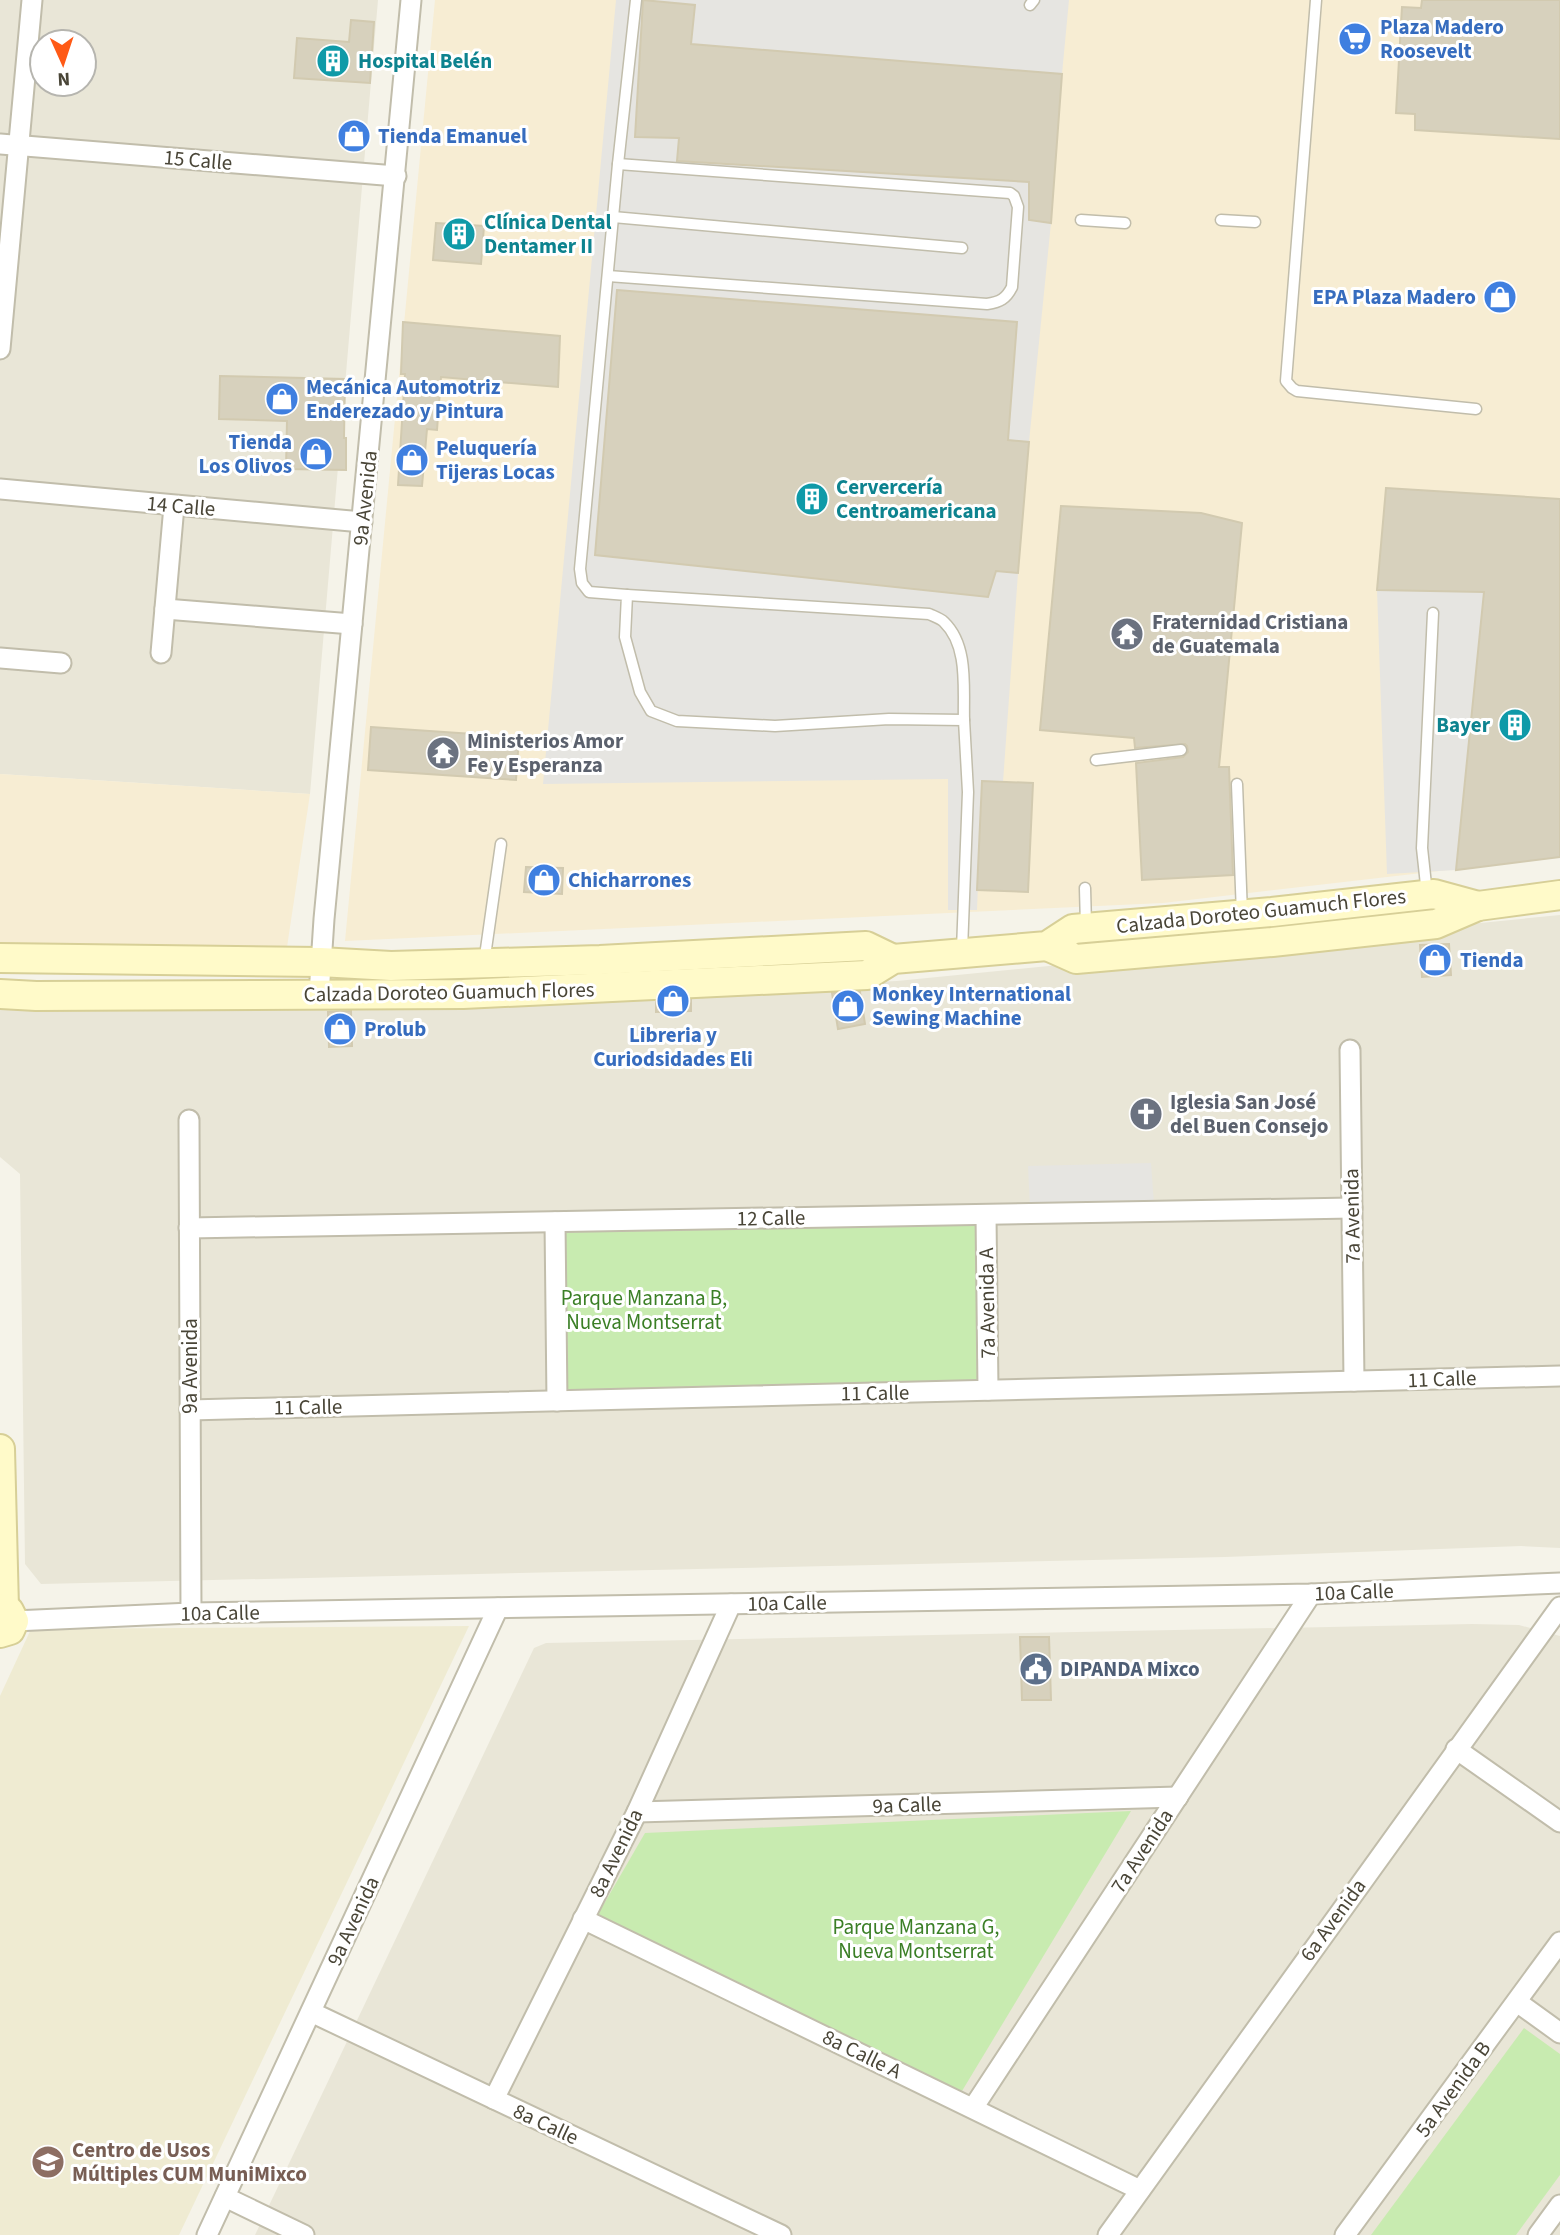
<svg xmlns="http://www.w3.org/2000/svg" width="1560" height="2235" viewBox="0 0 1560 2235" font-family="'Source Sans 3',sans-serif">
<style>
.residential{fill:#e9e6d7;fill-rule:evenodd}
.commercial{fill:#f7edd3}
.education{fill:#efebd2}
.green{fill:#c8ebb0}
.parking{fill:#e6e5e1}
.building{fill:#d7d1bd;stroke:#d2cab0;stroke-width:2}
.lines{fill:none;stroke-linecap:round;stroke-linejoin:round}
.lane-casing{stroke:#c1bdab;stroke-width:13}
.street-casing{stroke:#c1bdab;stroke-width:23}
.secondary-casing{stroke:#d7cf97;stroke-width:32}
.lane{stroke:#fff;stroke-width:10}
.street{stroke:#fff;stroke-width:19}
.secondary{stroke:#fffac9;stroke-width:28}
.labels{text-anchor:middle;stroke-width:6;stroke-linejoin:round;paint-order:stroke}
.shop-label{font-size:21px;font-weight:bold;fill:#366cbe;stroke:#fff;text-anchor:start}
.culture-label{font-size:21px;font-weight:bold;fill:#0d838f;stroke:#fff;text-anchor:start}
.street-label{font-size:21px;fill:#494537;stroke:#fff}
.worship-label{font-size:21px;font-weight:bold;fill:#5b616d;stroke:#fff;text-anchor:start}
.park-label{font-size:21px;fill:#3b7f26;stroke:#fff}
.service-label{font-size:21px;font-weight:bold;fill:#4e5e75;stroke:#fff;text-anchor:start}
.education-label{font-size:21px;font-weight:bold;fill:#785e54;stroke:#fff;text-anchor:start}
</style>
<rect width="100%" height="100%" fill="#f5f3e9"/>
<g class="residential">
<path d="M 0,0 L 378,0 L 310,794 L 0,774 ZM 42,42 L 84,42 L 84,84 L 42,84 Z"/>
<path d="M 1560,915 L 1560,1548 L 1521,1546 L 1225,1557 L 41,1584 L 25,1564 L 20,1174 L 0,1157 L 0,1007 L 143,1011 L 288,1008 L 897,981 Z"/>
<path d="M 1472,1624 L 1519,1625 L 1560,1636 L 1560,2235 L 255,2235 L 534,1648 L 546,1643 Z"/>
</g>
<g class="commercial">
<path d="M 435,0 L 1560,0 L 1560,857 L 1163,903 L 345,941 Z"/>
<path d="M 0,774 L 310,794 L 287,947 L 0,943 Z"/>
</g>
<path class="education" d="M 469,1626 L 179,2235 L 0,2235 L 0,1696 L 31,1629 Z"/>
<g class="green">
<path d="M 977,1223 L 980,1383 L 563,1394 L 561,1229 Z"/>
<path d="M 1131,1811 L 962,2091 L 594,1921 L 645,1833 Z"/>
<path d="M 1524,2028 L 1560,2054 L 1560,2175 L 1516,2235 L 1371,2235 Z"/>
</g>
<g class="parking">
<path d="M 616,0 L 1069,0 L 1062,74 L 691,44 L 694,5 L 643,1 L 635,136 L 679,138 L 678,161 L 1029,182 L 1029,220 L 1051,223 L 1029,442 L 1008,440 L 1017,323 L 617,291 L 595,555 L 988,597 L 996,571 L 1018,573 L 1003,782 L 982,781 L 977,910 L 948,910 L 948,779 L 543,784 Z"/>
<path d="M 1377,590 L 1484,592 L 1456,870 L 1387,874 Z"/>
<path d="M 1151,1163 L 1154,1205 L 1030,1208 L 1028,1166 Z"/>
</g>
<g class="building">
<path d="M 643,0 L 695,5 L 691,44 L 1062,74 L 1051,223 L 1029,220 L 1029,182 L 677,161 L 679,138 L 635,137 Z"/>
<path d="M 1422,0 L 1560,0 L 1560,139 L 1415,130 L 1415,114 L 1396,113 L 1402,7 L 1421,8 Z"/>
<path d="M 351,20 L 374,22 L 370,83 L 294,78 L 297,38 L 349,42 Z"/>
<path d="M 436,223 L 484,226 L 481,264 L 433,260 Z"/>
<path d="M 617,290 L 1017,322 L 1008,440 L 1029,442 L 1018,573 L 996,571 L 988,597 L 595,555 Z"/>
<path d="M 403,322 L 560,336 L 558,387 L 441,377 L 437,430 L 427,429 L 422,486 L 398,485 L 405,374 L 401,374 Z"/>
<path d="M 220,376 L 345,379 L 344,438 L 346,438 L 346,470 L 286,469 L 287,421 L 219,419 Z"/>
<path d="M 1386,488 L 1560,499 L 1560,857 L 1456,870 L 1484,592 L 1377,590 Z"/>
<path d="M 1061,506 L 1201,513 L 1242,523 L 1219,767 L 1229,767 L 1233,875 L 1142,880 L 1136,763 L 1183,757 L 1188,752 L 1187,746 L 1185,744 L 1135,748 L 1134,738 L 1040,730 Z"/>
<path d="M 371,727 L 519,737 L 516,780 L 368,770 Z"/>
<path d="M 982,781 L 1033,783 L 1028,892 L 977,890 Z"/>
<path d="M 526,867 L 563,868 L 562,894 L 524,892 Z"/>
<path d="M 1449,944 L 1451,975 L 1422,977 L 1420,945 Z"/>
<path d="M 860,992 L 865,1024 L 838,1029 L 832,993 Z"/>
<path d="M 691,1000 L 691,1011 L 656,1012 L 656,1002 Z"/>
<path d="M 351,1011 L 352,1046 L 329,1047 L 328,1012 Z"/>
<path d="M 1020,1637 L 1049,1637 L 1051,1700 L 1022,1700 Z"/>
</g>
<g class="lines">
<defs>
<g id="lane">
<path d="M 636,0 L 618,164 L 580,569 L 582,583 L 589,592 L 627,595 L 625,637 L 640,692 L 651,711 L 677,721 L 775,726 L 889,719 L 964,720 L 968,792 L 962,950"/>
<path d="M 1316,0 L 1286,381 L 1292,388 L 1297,391 L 1476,409"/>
<path d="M 1030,5 L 1034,0"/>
<path d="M 613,217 L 962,248"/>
<path d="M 1081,220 L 1125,223"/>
<path d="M 1221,220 L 1255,222"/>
<path d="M 608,276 L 987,304 C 1000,302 1006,299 1012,287 L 1018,207 L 1014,196 L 1010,193 L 618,164"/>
<path d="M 627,595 L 929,614 C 933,616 940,618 944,622 C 969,646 963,689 964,720"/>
<path d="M 1096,760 L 1181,750"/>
<path d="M 1237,784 L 1242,914"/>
<path d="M 1085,888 L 1086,926"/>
<path d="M 1427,894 L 1422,848 L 1433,613"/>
<path d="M 484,963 L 501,844"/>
</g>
<g id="street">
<path d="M 0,144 L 396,176"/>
<path d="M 0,349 L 32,0"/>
<path d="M 0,489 L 362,522"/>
<path d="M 165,609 L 352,624"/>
<path d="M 161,653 L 174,506"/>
<path d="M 0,658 L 61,663"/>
<path d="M 319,995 L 324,919 L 411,0"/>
<path d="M 1350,1050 L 1354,1381"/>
<path d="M 189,1120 L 191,1613"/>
<path d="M 986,1215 L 988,1390"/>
<path d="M 555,1222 L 557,1401"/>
<path d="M 189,1228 L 1352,1208"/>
<path d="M 190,1410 L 1560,1376"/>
<path d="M 14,1621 L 191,1613 L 1311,1594 L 1560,1583"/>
<path d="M 1456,1749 L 1560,1822"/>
<path d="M 637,1812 L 1178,1797"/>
<path d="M 583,1919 L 1140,2190"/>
<path d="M 1517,2002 L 1560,2033"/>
<path d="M 311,2012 L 781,2235"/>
<path d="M 494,2099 L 637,1812 L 731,1604"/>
<path d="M 973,2108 L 1311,1594"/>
<path d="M 225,2197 L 304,2235"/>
<path d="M 207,2235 L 498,1608"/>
<path d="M 1108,2235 L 1560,1607"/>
<path d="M 1345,2235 L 1560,1942"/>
<path d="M 1538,2235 L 1560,2205"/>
</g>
<g id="secondary">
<path d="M 1047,946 L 1076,959 L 1272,942 L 1436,924 L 1478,906 L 1560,895"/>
<path d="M 0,958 L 320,962 L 391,966 L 600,960 L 866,946 L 893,959"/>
<path d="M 0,994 L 36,996 L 463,994 L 867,975 L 893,959 L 1047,946 L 1073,929 L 1272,912 L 1434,894 L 1478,906"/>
<path d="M 0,1449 L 4,1608"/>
<path d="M 0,1608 L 9,1611 L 14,1621 L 10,1630 L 0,1633"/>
</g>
</defs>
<use href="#lane" class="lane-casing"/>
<use href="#street" class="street-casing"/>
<use href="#secondary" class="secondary-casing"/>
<use href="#lane" class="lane"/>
<use href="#street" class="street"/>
<use href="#secondary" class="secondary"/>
</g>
<defs>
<symbol id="supermarket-disc" viewBox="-11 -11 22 22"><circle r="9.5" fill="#3f7fe0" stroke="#fff"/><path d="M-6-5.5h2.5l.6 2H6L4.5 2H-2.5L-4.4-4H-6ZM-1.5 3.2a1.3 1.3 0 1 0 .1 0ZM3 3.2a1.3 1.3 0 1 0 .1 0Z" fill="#fff"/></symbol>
<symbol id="building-disc" viewBox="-11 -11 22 22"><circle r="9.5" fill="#0f9aa8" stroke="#fff"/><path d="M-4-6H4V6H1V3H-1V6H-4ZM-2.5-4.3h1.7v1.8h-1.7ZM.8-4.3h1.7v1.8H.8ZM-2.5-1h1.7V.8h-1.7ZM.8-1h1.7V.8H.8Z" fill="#fff"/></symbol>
<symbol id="shop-disc" viewBox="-11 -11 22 22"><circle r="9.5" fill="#3f7fe0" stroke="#fff"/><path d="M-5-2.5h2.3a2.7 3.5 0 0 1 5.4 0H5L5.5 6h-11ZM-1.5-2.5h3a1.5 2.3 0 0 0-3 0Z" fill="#fff"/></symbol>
<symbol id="temple-disc" viewBox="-11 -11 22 22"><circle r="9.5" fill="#6b7280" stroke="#fff"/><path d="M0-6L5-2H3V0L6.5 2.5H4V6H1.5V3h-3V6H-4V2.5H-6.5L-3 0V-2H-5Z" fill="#fff"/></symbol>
<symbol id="church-disc" viewBox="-11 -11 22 22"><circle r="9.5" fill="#6b7280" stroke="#fff"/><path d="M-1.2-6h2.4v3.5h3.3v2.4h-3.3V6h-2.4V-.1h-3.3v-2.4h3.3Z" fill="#fff"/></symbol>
<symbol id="civic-disc" viewBox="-11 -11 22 22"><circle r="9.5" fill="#5c6f8a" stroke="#fff"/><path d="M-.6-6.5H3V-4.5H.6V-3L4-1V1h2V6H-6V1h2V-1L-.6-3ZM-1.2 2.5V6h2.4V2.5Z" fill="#fff"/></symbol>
<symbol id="school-disc" viewBox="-11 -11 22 22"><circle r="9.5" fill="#8d6e63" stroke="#fff"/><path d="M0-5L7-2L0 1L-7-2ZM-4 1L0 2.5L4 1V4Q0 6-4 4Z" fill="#fff"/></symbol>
</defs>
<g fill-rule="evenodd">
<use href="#supermarket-disc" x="1336" y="20" width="38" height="38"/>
<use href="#building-disc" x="314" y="42" width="38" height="38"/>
<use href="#shop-disc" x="335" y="117" width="38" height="38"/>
<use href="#building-disc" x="440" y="215" width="38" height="38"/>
<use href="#shop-disc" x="1481" y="278" width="38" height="38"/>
<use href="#shop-disc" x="263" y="380" width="38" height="38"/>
<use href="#shop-disc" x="297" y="435" width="38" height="38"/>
<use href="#shop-disc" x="393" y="441" width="38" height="38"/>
<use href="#building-disc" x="793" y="480" width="38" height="38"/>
<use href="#temple-disc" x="1108" y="615" width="38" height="38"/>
<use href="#building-disc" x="1496" y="706" width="38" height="38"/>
<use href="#temple-disc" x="424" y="734" width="38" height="38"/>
<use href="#shop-disc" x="525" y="861" width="38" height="38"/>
<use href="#shop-disc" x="1416" y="941" width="38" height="38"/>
<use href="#shop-disc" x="654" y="982" width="38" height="38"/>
<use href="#shop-disc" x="829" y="987" width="38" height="38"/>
<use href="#shop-disc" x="321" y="1010" width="38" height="38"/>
<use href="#church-disc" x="1127" y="1095" width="38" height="38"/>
<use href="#civic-disc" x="1017" y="1650" width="38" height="38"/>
<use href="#school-disc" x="29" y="2143" width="38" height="38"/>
</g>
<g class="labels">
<g class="shop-label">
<text x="1380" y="34">Plaza Madero<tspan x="1380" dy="24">Roosevelt</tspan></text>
<text x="378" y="143">Tienda Emanuel</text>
<text x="1476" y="304" text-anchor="end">EPA Plaza Madero</text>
<text x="306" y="394">Mecánica Automotriz<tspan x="306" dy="24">Enderezado y Pintura</tspan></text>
<text x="292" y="449" text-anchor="end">Tienda<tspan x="292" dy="24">Los Olivos</tspan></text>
<text x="436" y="455">Peluquería<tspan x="436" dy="24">Tijeras Locas</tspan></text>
<text x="568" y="887">Chicharrones</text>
<text x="1460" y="967">Tienda</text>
<text x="872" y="1001">Monkey International<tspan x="872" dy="24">Sewing Machine</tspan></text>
<text x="364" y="1036">Prolub</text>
<text x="673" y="1042" text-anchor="middle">Libreria y<tspan x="673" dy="24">Curiodsidades Eli</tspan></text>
</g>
<g class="culture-label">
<text x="358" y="68">Hospital Belén</text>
<text x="484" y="229">Clínica Dental<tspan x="484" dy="24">Dentamer II</tspan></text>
<text x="836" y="494">Cervercería<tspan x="836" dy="24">Centroamericana</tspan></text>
<text x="1490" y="732" text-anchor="end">Bayer</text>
</g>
<g class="street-label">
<text transform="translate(198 160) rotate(5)" y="7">15 Calle</text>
<text transform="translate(365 498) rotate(-84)" y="7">9a Avenida</text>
<text transform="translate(181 506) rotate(5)" y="7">14 Calle</text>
<text transform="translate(1261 911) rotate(-6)" y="7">Calzada Doroteo Guamuch Flores</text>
<text transform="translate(449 992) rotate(-1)" y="7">Calzada Doroteo Guamuch Flores</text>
<text transform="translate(1352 1216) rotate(-91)" y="7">7a Avenida</text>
<text transform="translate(771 1218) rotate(-1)" y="7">12 Calle</text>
<text transform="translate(987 1303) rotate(-91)" y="7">7a Avenida A</text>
<text transform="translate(190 1366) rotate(-90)" y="7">9a Avenida</text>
<text transform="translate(1442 1379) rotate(-2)" y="7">11 Calle</text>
<text transform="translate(875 1393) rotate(-1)" y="7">11 Calle</text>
<text transform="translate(308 1407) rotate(-1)" y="7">11 Calle</text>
<text transform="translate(1354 1592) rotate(-2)" y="7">10a Calle</text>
<text transform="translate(787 1603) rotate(-1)" y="7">10a Calle</text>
<text transform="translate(220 1613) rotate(-1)" y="7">10a Calle</text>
<text transform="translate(907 1805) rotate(-2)" y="7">9a Calle</text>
<text transform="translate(1142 1851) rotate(-57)" y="7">7a Avenida</text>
<text transform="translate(616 1853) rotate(-64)" y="7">8a Avenida</text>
<text transform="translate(1333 1920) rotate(-54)" y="7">6a Avenida</text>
<text transform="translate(353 1921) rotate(-65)" y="7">9a Avenida</text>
<text transform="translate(862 2054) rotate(26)" y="7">8a Calle A</text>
<text transform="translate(1453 2089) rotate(-54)" y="7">5a Avenida B</text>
<text transform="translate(546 2124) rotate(25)" y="7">8a Calle</text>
</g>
<g class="worship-label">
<text x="1152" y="629">Fraternidad Cristiana<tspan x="1152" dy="24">de Guatemala</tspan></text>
<text x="467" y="748">Ministerios Amor<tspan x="467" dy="24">Fe y Esperanza</tspan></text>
<text x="1170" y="1109">Iglesia San José<tspan x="1170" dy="24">del Buen Consejo</tspan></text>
</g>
<g class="park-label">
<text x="644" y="1305">Parque Manzana B,<tspan x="644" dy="24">Nueva Montserrat</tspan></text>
<text x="916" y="1934">Parque Manzana G,<tspan x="916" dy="24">Nueva Montserrat</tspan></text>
</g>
<g class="service-label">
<text x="1060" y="1676">DIPANDA Mixco</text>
</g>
<g class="education-label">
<text x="72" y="2157">Centro de Usos<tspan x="72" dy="24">Múltiples CUM MuniMixco</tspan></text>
</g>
</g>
<g transform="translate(63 63) rotate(177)"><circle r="33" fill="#ffffff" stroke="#b6b5af" stroke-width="2"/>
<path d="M0-5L12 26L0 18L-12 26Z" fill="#ff5a16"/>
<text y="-10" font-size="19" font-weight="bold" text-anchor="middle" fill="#494537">N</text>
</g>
</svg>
